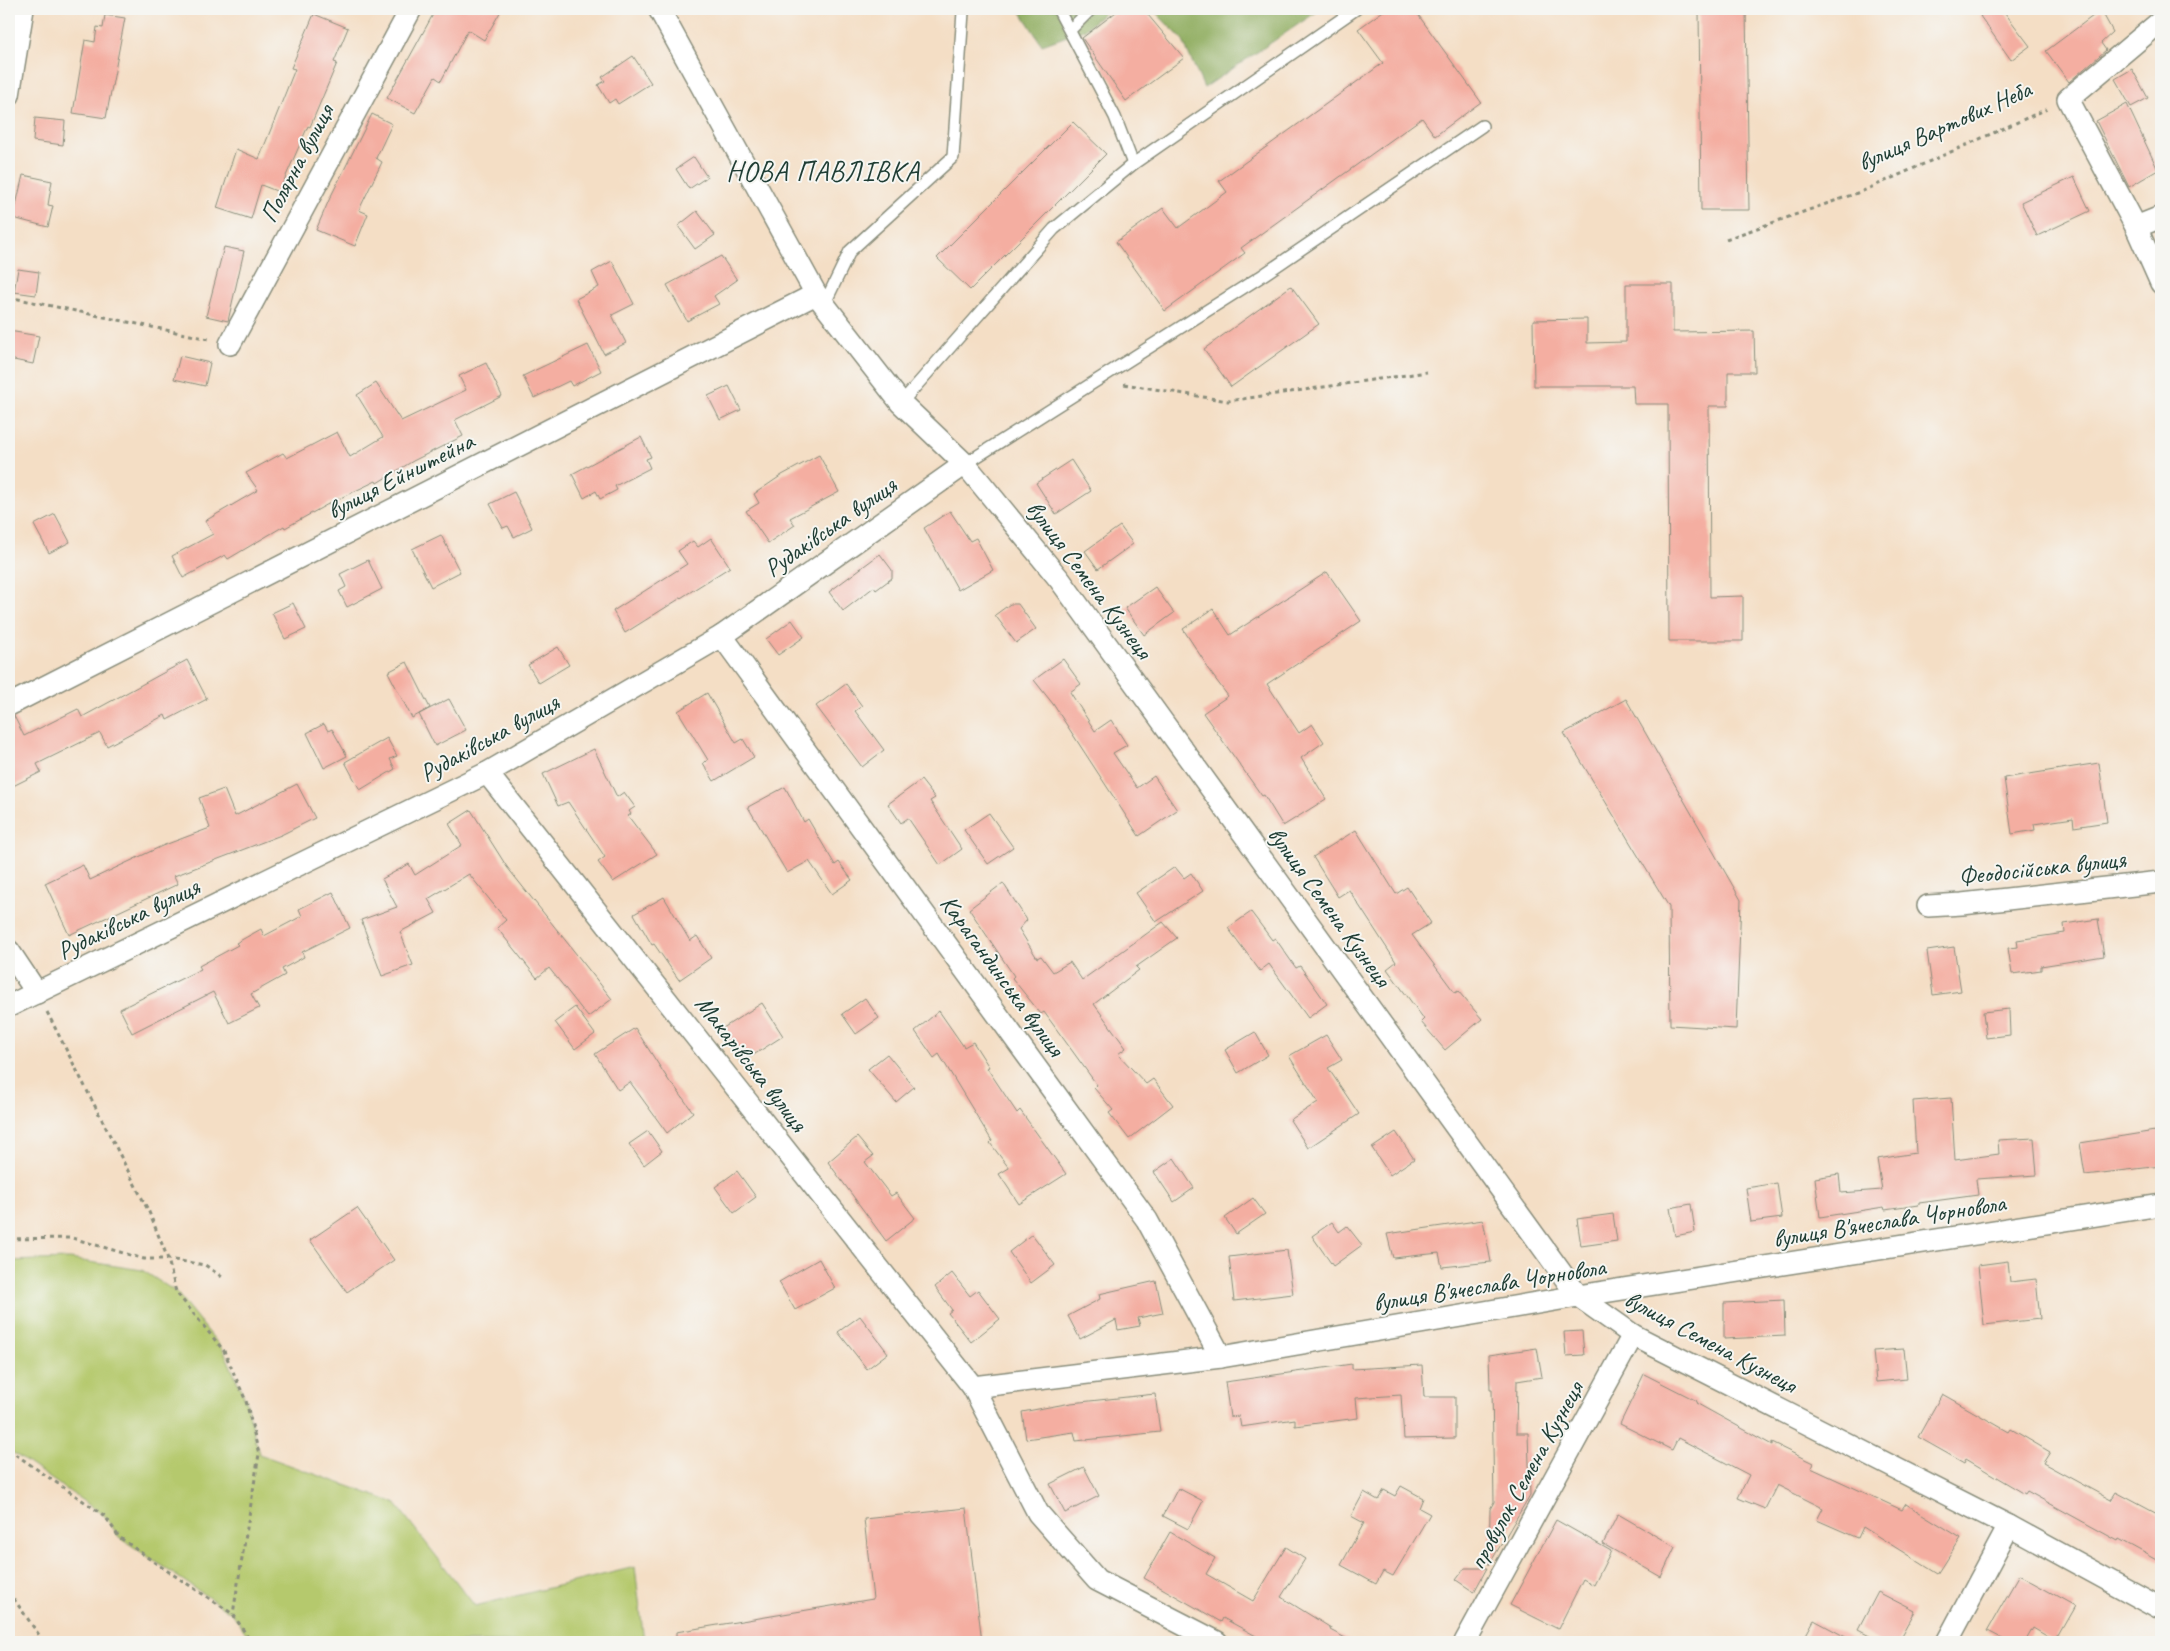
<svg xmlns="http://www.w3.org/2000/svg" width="2170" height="1651" viewBox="0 0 2170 1651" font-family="Caveat,sans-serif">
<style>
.green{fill:#b5c96d;stroke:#6a8350}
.forest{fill:#90ad60;stroke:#58754a}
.building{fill:#f4aea1}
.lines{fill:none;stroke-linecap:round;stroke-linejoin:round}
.service-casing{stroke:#8a8e7c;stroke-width:14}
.minor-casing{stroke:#8a8e7c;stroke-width:24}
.path{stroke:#8a8e7c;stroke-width:3;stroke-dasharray:4 4;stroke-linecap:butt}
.service{stroke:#fff;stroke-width:11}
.minor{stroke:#fff;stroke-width:21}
.labels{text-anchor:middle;stroke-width:4;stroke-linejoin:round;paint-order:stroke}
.street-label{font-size:25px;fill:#1f3d34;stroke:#f6f6f2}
.quarter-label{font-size:28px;letter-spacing:1px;fill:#1f3d34;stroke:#f6f6f2}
</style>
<rect width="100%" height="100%" fill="#f6f6f2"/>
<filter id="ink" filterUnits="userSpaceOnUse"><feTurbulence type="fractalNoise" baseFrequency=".02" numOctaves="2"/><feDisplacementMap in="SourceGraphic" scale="10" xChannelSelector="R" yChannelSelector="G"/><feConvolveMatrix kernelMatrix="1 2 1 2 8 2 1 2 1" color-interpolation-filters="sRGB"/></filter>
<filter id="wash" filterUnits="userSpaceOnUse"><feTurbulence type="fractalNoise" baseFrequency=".0096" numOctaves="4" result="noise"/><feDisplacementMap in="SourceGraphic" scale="20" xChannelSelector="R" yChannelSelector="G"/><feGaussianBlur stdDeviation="1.12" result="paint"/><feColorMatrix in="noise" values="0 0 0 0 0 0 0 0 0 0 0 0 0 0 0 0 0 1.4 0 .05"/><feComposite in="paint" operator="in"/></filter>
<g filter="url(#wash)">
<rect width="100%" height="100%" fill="#f4dec5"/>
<path class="green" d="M 69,1259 L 142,1270 L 176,1292 L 224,1351 L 246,1401 L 259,1454 L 395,1503 L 475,1606 L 635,1567 L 644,1642 L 252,1642 L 233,1614 L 119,1537 L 105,1516 L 9,1450 L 9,1261 Z"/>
<g class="forest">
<path d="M 1019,9 L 1109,9 L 1084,30 L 1042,45 Z"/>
<path d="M 1152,9 L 1321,9 L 1204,88 L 1182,39 Z"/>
</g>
<g id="blocks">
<g class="building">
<path d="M 436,9 L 502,9 L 484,40 L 468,30 L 441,81 L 435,77 L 415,113 L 387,98 Z"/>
<path d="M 1120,9 L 1143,9 L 1184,58 L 1126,101 L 1082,38 Z"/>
<path d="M 1386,9 L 1414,9 L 1481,102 L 1435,136 L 1422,118 L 1241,248 L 1245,253 L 1165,311 L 1116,242 L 1163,208 L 1178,228 L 1227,192 L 1219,181 L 1383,63 L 1358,29 Z"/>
<path d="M 1699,9 L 1746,9 L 1749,210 L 1701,210 Z"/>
<path d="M 1989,9 L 2002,9 L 2030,46 L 2011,60 L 1980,16 Z"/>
<path d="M 2101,10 L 2113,32 L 2101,43 L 2106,50 L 2069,82 L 2046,51 Z"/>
<path d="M 314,14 L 348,28 L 334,62 L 337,63 L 310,127 L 308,126 L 279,192 L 261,185 L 251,219 L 217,208 L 236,149 L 259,159 L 295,69 L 291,68 Z"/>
<path d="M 105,15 L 125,18 L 106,118 L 73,113 L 85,40 L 95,42 L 97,27 L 103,28 Z"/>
<path d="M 633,56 L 651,83 L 618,104 L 615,99 L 609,103 L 598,85 L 605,81 L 602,77 Z"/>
<path d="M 2132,69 L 2148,98 L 2131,107 L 2115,79 Z"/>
<path d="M 2127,104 L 2158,170 L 2129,187 L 2096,121 Z"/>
<path d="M 372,114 L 392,124 L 376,158 L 382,162 L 359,210 L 368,214 L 355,246 L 316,230 L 329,200 Z"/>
<path d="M 35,118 L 65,121 L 63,145 L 33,141 Z"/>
<path d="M 1073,122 L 1106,154 L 970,290 L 937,258 Z"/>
<path d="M 694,157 L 707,177 L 689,189 L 676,169 Z"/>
<path d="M 23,175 L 52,181 L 48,205 L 53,206 L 48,227 L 13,218 Z"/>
<path d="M 2074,177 L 2090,211 L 2037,236 L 2021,202 Z"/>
<path d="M 697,211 L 715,235 L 695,249 L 678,226 Z"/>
<path d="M 224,247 L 244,251 L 228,321 L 206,316 Z"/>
<path d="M 721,256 L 737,280 L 714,296 L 719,304 L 687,321 L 667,285 Z"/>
<path d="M 612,261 L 634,304 L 612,315 L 626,343 L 604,354 L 576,299 L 599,287 L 592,272 Z"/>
<path d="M 18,269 L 39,272 L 36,295 L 14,292 Z"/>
<path d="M 1626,284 L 1673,284 L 1673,332 L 1754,331 L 1755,372 L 1728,372 L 1728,406 L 1709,406 L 1710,597 L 1743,596 L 1743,641 L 1669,641 L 1668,404 L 1634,404 L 1633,386 L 1534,386 L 1533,320 L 1587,319 L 1587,343 L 1626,342 Z"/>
<path d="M 1291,286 L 1319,324 L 1231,387 L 1204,349 Z"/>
<path d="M 9,331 L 39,336 L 33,364 L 9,359 Z"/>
<path d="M 588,345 L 601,371 L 572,386 L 569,381 L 534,398 L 523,376 Z"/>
<path d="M 180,356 L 210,363 L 205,386 L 174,379 Z"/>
<path d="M 486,363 L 502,396 L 455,420 L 463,436 L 413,461 L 377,483 L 376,481 L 330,503 L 285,528 L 284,526 L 228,559 L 225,555 L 183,578 L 172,556 L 213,534 L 205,521 L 258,490 L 246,473 L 283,453 L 287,458 L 337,432 L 350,457 L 383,437 L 357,395 L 376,383 L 401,421 L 466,390 L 459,376 Z"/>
<path d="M 729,386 L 741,410 L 720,420 L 708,396 Z"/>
<path d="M 641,437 L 651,457 L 646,459 L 650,468 L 615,486 L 617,490 L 600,499 L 596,491 L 584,498 L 572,474 Z"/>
<path d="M 819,455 L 839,492 L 790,518 L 795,525 L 768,543 L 746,511 L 759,503 L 754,494 L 782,475 Z"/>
<path d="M 1071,460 L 1091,491 L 1056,514 L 1036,483 Z"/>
<path d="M 514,492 L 532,528 L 514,537 L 508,526 L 503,528 L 490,504 Z"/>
<path d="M 950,511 L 970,541 L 976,538 L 993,570 L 958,590 L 924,528 Z"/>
<path d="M 55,514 L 70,542 L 49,553 L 34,525 Z"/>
<path d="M 1120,526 L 1133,544 L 1098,569 L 1085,551 Z"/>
<path d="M 441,535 L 460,572 L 431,587 L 412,549 Z"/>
<path d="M 711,538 L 730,567 L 625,633 L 613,611 L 687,564 L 678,551 L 693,541 L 698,547 Z"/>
<path d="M 880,554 L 892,570 L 892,578 L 876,590 L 874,587 L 843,611 L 829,592 Z"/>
<path d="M 368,560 L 382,589 L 347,607 L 339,591 L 346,587 L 340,574 Z"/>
<path d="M 1327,572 L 1361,621 L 1267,684 L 1299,733 L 1312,724 L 1324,742 L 1301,758 L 1326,799 L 1283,826 L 1264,795 L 1262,796 L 1203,713 L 1228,696 L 1205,665 L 1206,664 L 1183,629 L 1213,609 L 1230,635 Z"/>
<path d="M 1155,587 L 1174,613 L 1144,635 L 1125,608 Z"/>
<path d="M 293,603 L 306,629 L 285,639 L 272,613 Z"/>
<path d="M 1010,604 L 1018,604 L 1036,629 L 1016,643 L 995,615 Z"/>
<path d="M 792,620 L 804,637 L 778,655 L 766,639 Z"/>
<path d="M 558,647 L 569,665 L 539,683 L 528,665 Z"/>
<path d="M 1063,659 L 1081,684 L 1070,692 L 1095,731 L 1111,720 L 1127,745 L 1113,753 L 1137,788 L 1154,776 L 1177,810 L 1139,836 L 1053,704 L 1034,680 Z"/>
<path d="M 187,660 L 207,699 L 167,720 L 165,715 L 107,746 L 100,733 L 37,764 L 41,772 L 9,788 L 9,717 L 14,716 L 24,736 L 78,709 L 82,717 Z"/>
<path d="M 407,662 L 430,708 L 412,718 L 388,672 Z"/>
<path d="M 846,684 L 862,706 L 855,711 L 884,750 L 862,767 L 816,706 Z"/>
<path d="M 707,693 L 736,743 L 743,739 L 754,757 L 714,781 L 703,763 L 708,760 L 678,711 Z"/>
<path d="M 449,699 L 466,730 L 435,746 L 419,714 Z"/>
<path d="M 1626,699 L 1741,900 L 1736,1029 L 1670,1025 L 1669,907 L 1564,733 Z"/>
<path d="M 324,724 L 328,731 L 332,729 L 347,756 L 324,768 L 307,733 Z"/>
<path d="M 387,738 L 397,756 L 390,759 L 395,769 L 360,790 L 345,762 Z"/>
<path d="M 594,749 L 617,797 L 624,792 L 635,807 L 629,811 L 631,814 L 628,816 L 657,854 L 613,882 L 598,862 L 605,857 L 568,802 L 558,806 L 543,774 Z"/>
<path d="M 2099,763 L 2107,822 L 2074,827 L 2073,818 L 2034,824 L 2035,830 L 2012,834 L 2004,778 Z"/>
<path d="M 921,780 L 935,798 L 930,801 L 962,849 L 940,865 L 908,818 L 901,823 L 888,804 Z"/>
<path d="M 297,784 L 315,818 L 281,835 L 174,876 L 178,884 L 69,935 L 45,883 L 83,865 L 90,880 L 162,846 L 210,828 L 199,798 L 224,789 L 235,816 Z"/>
<path d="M 785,787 L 804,822 L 808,819 L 835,865 L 839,862 L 852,880 L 832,894 L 809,861 L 787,873 L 748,807 Z"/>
<path d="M 471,810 L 507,867 L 612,999 L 588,1017 L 549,968 L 537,978 L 497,928 L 506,920 L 469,874 L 428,899 L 436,913 L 400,932 L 413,965 L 382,976 L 361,920 L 397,907 L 382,879 L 409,864 L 415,875 L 462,845 L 449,824 Z"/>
<path d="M 989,813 L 1013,847 L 988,864 L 964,830 Z"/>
<path d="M 1356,830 L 1396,894 L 1407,887 L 1431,923 L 1412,935 L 1455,993 L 1458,991 L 1482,1019 L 1445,1050 L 1421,1022 L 1424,1019 L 1387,969 L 1396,962 L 1349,890 L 1338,897 L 1313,857 Z"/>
<path d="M 1175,867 L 1184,878 L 1191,873 L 1203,891 L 1156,922 L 1136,893 Z"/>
<path d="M 1003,883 L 1027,920 L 1019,929 L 1037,958 L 1041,956 L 1053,972 L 1070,962 L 1082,980 L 1163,922 L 1177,938 L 1136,967 L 1139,970 L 1094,1004 L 1126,1048 L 1118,1054 L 1146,1084 L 1153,1079 L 1173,1105 L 1129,1139 L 1109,1113 L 1113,1110 L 1094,1088 L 1097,1085 L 1044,1012 L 1041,1014 L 1012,978 L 1014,976 L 969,909 Z"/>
<path d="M 333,892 L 350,928 L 302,952 L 304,957 L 282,969 L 285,975 L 251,994 L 259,1008 L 229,1023 L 213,992 L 132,1033 L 120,1009 L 201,969 L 199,966 L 238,945 L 236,943 L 261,929 L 264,936 L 302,916 L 299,909 Z"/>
<path d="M 664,897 L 690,941 L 697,936 L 711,958 L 679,980 L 654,944 L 652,945 L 634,914 Z"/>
<path d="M 1251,912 L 1272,940 L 1275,938 L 1296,968 L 1300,966 L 1327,1004 L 1308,1018 L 1269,964 L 1260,971 L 1228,928 Z"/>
<path d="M 2098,919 L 2104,956 L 2041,966 L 2041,970 L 2012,974 L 2008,948 L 2018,947 L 2017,940 L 2065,933 L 2064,924 Z"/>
<path d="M 1954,947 L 1961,991 L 1933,995 L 1927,951 Z"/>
<path d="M 865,998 L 879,1018 L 856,1034 L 842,1014 Z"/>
<path d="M 762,1003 L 783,1036 L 741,1063 L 720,1030 Z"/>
<path d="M 575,1007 L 595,1034 L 575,1049 L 555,1022 Z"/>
<path d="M 2009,1009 L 2010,1035 L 1986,1038 L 1983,1012 Z"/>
<path d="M 939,1011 L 964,1047 L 973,1042 L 989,1067 L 987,1068 L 1017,1113 L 1020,1110 L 1066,1174 L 1019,1204 L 999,1174 L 1009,1168 L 990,1143 L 992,1141 L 939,1054 L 934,1058 L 915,1031 Z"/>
<path d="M 635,1028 L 671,1084 L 672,1083 L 693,1112 L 667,1133 L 630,1082 L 618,1090 L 595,1054 Z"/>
<path d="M 1255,1032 L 1268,1055 L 1238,1073 L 1225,1050 Z"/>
<path d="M 1326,1035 L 1342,1060 L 1328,1068 L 1359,1114 L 1308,1148 L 1290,1120 L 1318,1102 L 1289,1056 Z"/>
<path d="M 887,1054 L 914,1087 L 896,1102 L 868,1069 Z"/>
<path d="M 1951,1098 L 1955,1160 L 1999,1154 L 1998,1140 L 2034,1138 L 2037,1175 L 1976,1179 L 1978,1195 L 1919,1203 L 1919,1205 L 1885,1210 L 1884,1207 L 1820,1217 L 1815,1178 L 1839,1174 L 1841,1193 L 1882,1190 L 1877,1159 L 1916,1153 L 1913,1101 Z"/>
<path d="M 2161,1130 L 2161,1166 L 2085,1175 L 2080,1143 Z"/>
<path d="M 648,1131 L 662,1151 L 644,1165 L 629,1144 Z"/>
<path d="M 1396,1132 L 1414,1159 L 1390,1175 L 1372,1148 Z"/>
<path d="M 857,1137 L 873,1156 L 865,1162 L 891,1196 L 896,1193 L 915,1218 L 886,1241 L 828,1162 Z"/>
<path d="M 1174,1158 L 1194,1188 L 1174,1202 L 1154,1172 Z"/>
<path d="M 737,1171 L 756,1197 L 734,1213 L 715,1187 Z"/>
<path d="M 1777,1183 L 1782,1218 L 1751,1222 L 1746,1188 Z"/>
<path d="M 1253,1198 L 1265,1214 L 1236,1234 L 1225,1218 Z"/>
<path d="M 1691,1204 L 1695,1232 L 1675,1236 L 1670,1208 Z"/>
<path d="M 357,1208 L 394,1260 L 347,1292 L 310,1240 Z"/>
<path d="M 1613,1214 L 1617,1241 L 1581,1246 L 1577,1219 Z"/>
<path d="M 1483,1220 L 1491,1262 L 1442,1267 L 1439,1253 L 1393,1258 L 1387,1234 Z"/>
<path d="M 1332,1222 L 1339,1232 L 1347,1226 L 1362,1245 L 1333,1266 L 1312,1236 Z"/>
<path d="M 1032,1234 L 1055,1265 L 1031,1283 L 1009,1252 Z"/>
<path d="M 1287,1250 L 1293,1294 L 1234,1301 L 1229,1257 Z"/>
<path d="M 819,1259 L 835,1288 L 795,1310 L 779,1282 Z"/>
<path d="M 2008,1261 L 2010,1282 L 2036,1279 L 2040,1319 L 1984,1325 L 1978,1265 Z"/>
<path d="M 952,1273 L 970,1296 L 978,1290 L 1000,1319 L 971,1342 L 948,1313 L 952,1310 L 935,1287 Z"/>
<path d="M 1156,1281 L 1163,1313 L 1138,1318 L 1140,1326 L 1118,1330 L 1116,1320 L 1080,1339 L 1068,1316 L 1100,1299 L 1099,1294 Z"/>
<path d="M 1784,1300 L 1785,1336 L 1724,1339 L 1724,1303 Z"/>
<path d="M 860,1316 L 888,1353 L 867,1369 L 838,1332 Z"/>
<path d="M 1582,1331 L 1584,1355 L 1566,1356 L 1564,1332 Z"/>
<path d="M 1537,1348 L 1542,1377 L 1517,1381 L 1516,1433 L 1528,1433 L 1530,1495 L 1489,1565 L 1490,1509 L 1494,1502 L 1492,1389 L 1490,1389 L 1489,1355 Z"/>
<path d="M 1904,1349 L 1907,1379 L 1876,1382 L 1873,1351 Z"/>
<path d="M 1352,1364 L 1352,1369 L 1422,1365 L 1424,1397 L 1455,1397 L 1455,1438 L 1404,1439 L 1401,1395 L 1356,1398 L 1358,1418 L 1295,1426 L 1295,1419 L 1241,1427 L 1239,1416 L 1230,1417 L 1225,1382 Z"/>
<path d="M 1644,1374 L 1697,1401 L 1696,1403 L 1772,1445 L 1772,1443 L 1813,1463 L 1811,1468 L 1902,1510 L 1906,1504 L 1961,1538 L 1938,1574 L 1863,1527 L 1858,1538 L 1817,1520 L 1823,1508 L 1777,1485 L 1765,1509 L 1738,1498 L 1749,1475 L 1678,1438 L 1672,1450 L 1620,1424 Z"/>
<path d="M 1155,1394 L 1160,1432 L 1076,1441 L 1074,1432 L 1026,1439 L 1022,1412 L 1071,1403 Z"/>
<path d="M 1942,1394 L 2009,1432 L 2011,1429 L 2050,1452 L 2043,1463 L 2111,1500 L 2116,1492 L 2161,1516 L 2161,1562 L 2119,1539 L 2118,1541 L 2027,1491 L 2025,1494 L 1966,1459 L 1964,1463 L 1918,1437 Z"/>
<path d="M 1084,1467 L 1099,1496 L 1065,1513 L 1050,1484 Z"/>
<path d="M 1401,1486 L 1423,1498 L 1419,1508 L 1430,1514 L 1393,1576 L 1383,1571 L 1376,1584 L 1341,1565 L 1364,1523 L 1351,1516 L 1364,1492 L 1378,1500 L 1384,1490 L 1395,1496 Z"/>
<path d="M 1178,1488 L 1203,1501 L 1188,1529 L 1163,1516 Z"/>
<path d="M 966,1508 L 982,1642 L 676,1642 L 676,1632 L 873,1599 L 864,1519 Z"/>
<path d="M 1618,1514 L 1675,1547 L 1661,1577 L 1603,1544 Z"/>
<path d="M 1556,1520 L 1611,1551 L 1594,1585 L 1583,1579 L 1558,1629 L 1510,1605 Z"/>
<path d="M 1170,1532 L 1215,1558 L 1206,1574 L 1253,1601 L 1286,1547 L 1305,1559 L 1281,1597 L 1331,1628 L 1330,1630 L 1353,1642 L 1267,1642 L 1223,1618 L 1221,1622 L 1144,1578 Z"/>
<path d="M 1465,1568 L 1487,1568 L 1474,1592 L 1456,1580 Z"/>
<path d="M 2019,1575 L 2075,1606 L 2055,1641 L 2033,1628 L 2025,1642 L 2008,1642 L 1987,1631 Z"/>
<path d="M 1878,1592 L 1915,1611 L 1898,1642 L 1881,1642 L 1858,1630 Z"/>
<path d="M 1814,1620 L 1855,1642 L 1802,1642 Z"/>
</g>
</g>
</g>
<g filter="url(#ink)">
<use href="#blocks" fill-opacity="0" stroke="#8a8e7c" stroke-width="1"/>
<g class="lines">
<defs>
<g id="service">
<path d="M 1058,9 L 1115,117 L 1133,164"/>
<path d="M 1070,30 L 1091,9"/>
<path d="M 824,305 L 850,251 L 953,157 L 963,12 L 961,9"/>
<path d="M 901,403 L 1054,229 L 1133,164 L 1356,9"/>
<path d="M 965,464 L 1260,277 L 1482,126"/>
</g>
<g id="minor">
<path d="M 659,9 L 816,294 L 901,403 L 965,464 L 1060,580 L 1578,1296 L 1633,1335 L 2009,1526 L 2161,1609"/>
<path d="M 2161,21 L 2068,99 L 2136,227 L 2161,283"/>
<path d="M 9,95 L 23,9"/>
<path d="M 2136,227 L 2161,217"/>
<path d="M 230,344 L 411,9"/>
<path d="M 722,636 L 1147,1220 L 1221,1357"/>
<path d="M 9,705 L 816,294"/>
<path d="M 487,773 L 973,1387 L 1038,1513 L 1097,1580 L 1217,1642"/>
<path d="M 1928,906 L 1962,904 L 2161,882"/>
<path d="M 9,951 L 37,993"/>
<path d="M 9,1006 L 487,773 L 722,636 L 965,464"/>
<path d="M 973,1387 L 1221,1357 L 1578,1296 L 2161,1205"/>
<path d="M 1465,1642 L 1633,1335"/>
<path d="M 1947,1642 L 2009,1526"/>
</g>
</defs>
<use href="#service" class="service-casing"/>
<use href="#minor" class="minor-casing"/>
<g class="path">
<path d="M 1726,239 L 1863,191 L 2047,109"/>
<path d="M 9,297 L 209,339"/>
<path d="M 1124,384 L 1228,401 L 1427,372"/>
<path d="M 47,1012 L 149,1212 L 168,1259 L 176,1292 L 224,1351 L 246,1401 L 259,1454 L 233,1614"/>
<path d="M 9,1239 L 72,1238 L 144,1259 L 168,1259 L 205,1265 L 222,1277"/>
<path d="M 9,1450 L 105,1516 L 119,1537 L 154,1562 L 233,1614 L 251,1642"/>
<path d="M 9,1592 L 44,1642"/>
</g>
<use href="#service" class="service"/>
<use href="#minor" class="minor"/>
</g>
</g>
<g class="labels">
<g class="street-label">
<text transform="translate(1944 125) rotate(-24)" y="9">вулиця Вартових Неба</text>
<text transform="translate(296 163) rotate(-62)" y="9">Полярна вулиця</text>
<text transform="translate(400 475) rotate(-27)" y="9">вулиця Ейнштейна</text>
<text transform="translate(830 526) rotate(-35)" y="9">Рудаківська вулиця</text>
<text transform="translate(1090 579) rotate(53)" y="9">вулиця Семена Кузнеця</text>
<text transform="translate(489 737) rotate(-29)" y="9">Рудаківська вулиця</text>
<text transform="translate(2042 867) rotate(-6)" y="9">Феодосійська вулиця</text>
<text transform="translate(1330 906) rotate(54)" y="9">вулиця Семена Кузнеця</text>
<text transform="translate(128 918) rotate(-26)" y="9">Рудаківська вулиця</text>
<text transform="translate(1003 975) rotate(54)" y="9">Карагандинська вулиця</text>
<text transform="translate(752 1063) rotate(52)" y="9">Макарівська вулиця</text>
<text transform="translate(1889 1220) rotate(-9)" y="9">вулиця В'ячеслава Чорновола</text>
<text transform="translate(1489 1284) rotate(-9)" y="9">вулиця В'ячеслава Чорновола</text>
<text transform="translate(1711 1341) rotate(28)" y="9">вулиця Семена Кузнеця</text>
<text transform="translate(1525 1475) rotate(-61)" y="9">провулок Семена Кузнеця</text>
</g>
<g class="quarter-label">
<text x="823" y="181">НОВА ПАВЛІВКА</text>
</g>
</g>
<rect width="2170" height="1651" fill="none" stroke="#f6f6f2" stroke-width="30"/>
</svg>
